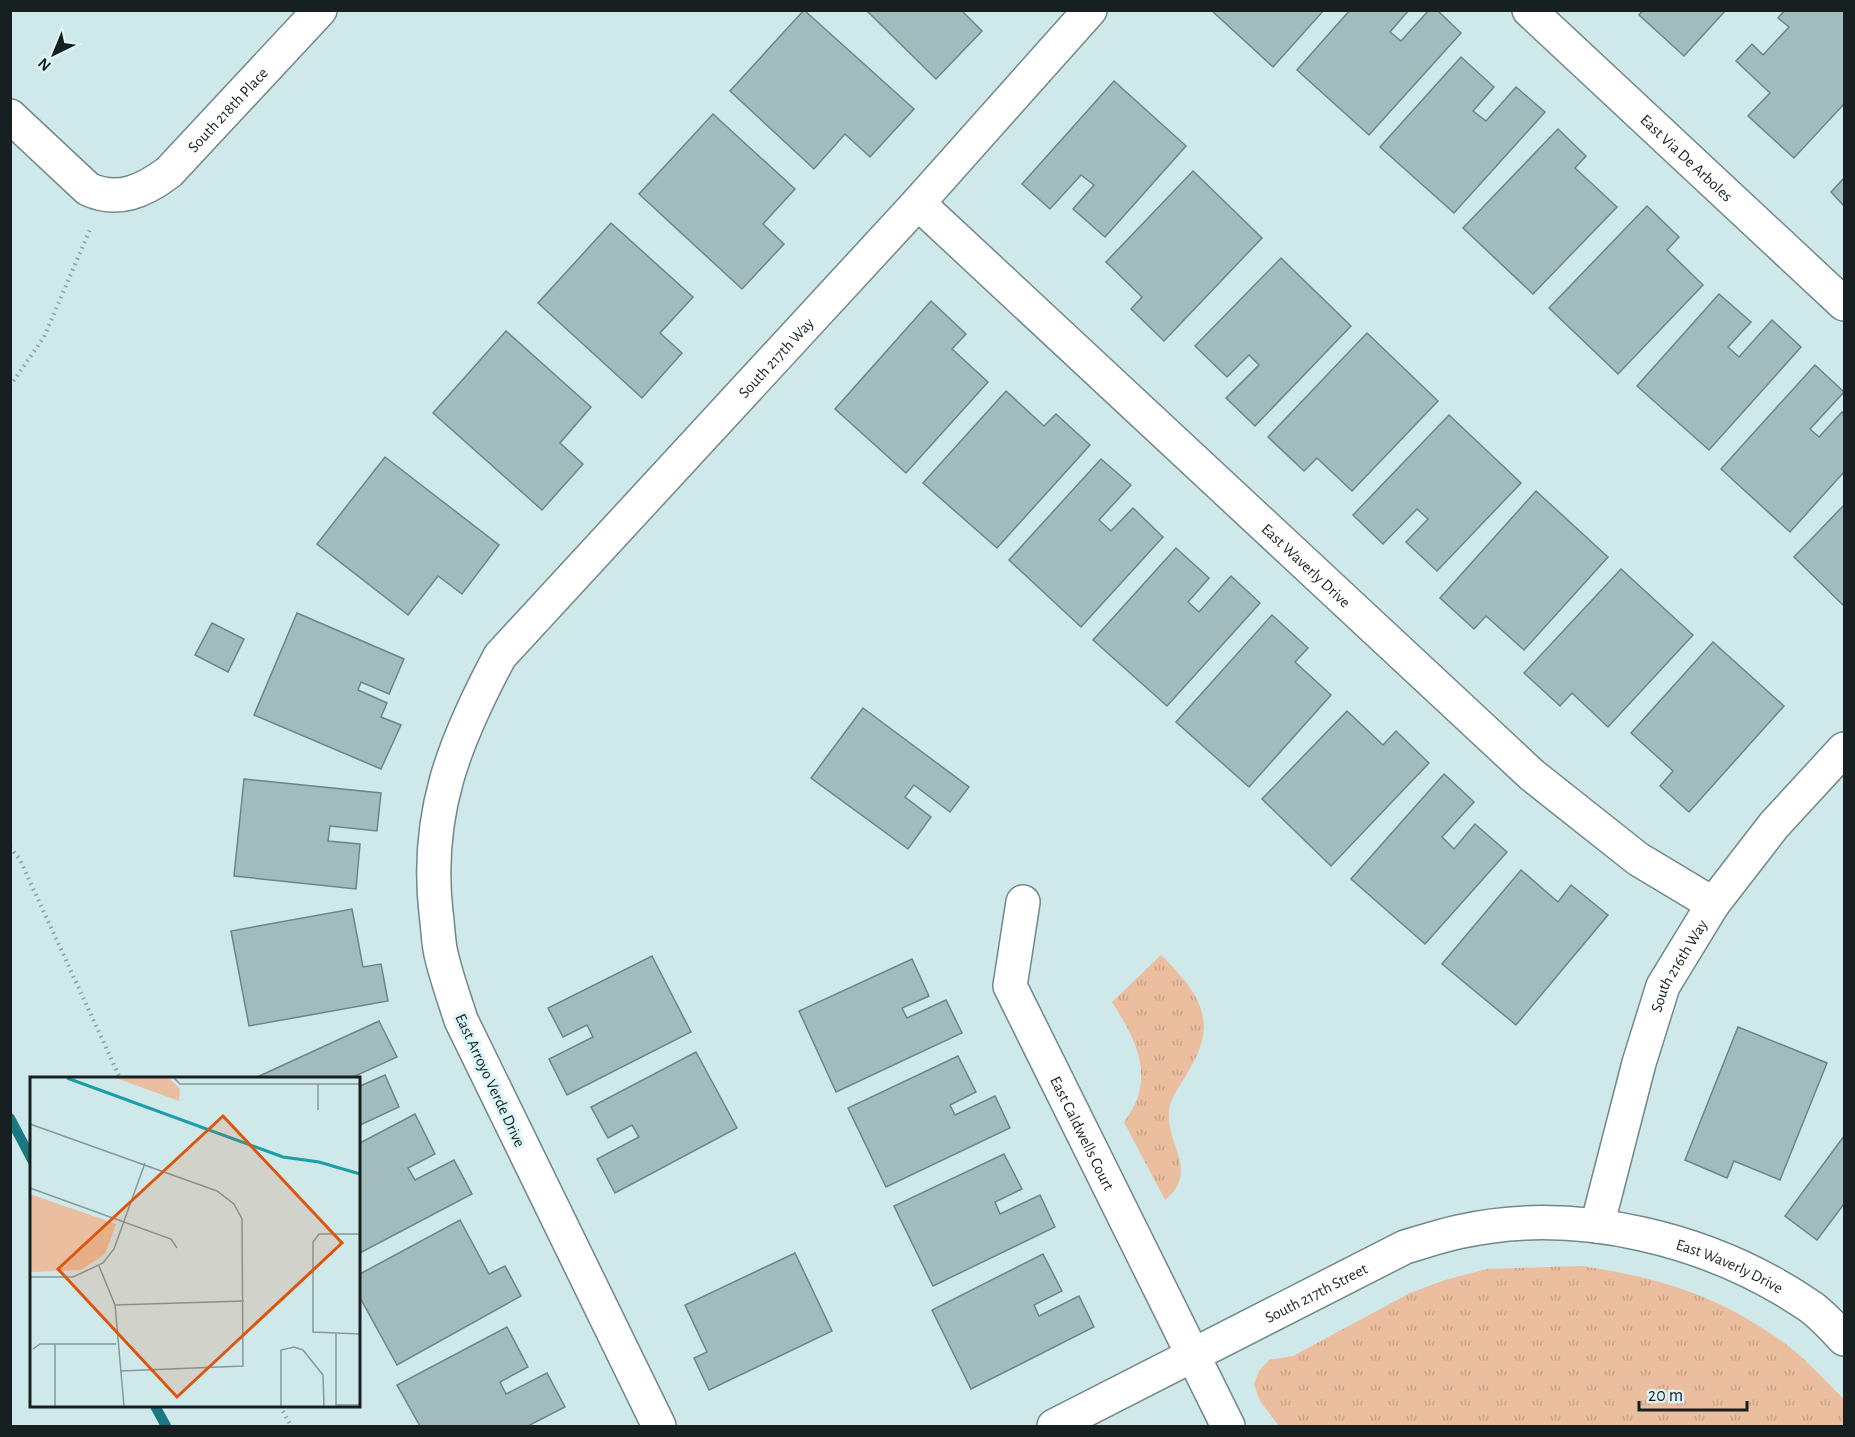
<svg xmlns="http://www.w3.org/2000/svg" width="1855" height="1437" viewBox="0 0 1855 1437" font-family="'Alegreya Sans',sans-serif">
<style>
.park{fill:url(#park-tufts)}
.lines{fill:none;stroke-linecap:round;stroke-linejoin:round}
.stream{stroke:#197980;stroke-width:10}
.building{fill:#a2bbbc;stroke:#6e8587;stroke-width:1.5}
.minor-casing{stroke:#71888a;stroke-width:36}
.path{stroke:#8da0a2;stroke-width:4;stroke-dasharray:1.5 4.5;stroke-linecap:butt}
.minor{stroke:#fff;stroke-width:33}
.labels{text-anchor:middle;stroke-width:6;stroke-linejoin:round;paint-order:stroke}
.street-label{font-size:16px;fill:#172021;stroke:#dcf6f8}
.inset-river{fill:none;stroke:#1a9fa8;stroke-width:3}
.inset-road{fill:none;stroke:#85989a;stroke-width:1.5}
.view{fill:#de560d;fill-opacity:0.15;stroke:#de560d;stroke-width:3}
.inset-edge{fill:none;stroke:#172021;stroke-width:3}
</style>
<defs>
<pattern id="park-tufts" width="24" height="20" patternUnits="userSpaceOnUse" patternTransform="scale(1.5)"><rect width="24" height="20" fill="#eabe9e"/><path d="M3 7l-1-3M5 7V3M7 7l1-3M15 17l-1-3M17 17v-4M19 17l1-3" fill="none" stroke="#c8a388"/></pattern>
</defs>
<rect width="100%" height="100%" fill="#cfe8ea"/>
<g class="park">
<path d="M 1161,955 C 1198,992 1220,1020 1189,1070 C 1183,1082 1170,1097 1169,1111 C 1166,1146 1200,1171 1165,1200 L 1124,1122 C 1157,1079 1137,1041 1112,1002 Z"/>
<path d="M 1581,1266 C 1657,1277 1717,1295 1780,1340 C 1804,1356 1824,1380 1844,1399 L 1844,1426 L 1279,1426 L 1260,1401 L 1254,1384 L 1259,1371 L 1269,1360 L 1293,1356 L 1410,1293 L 1445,1280 L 1487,1269 Z"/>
</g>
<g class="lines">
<g class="stream">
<path d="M 10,1118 L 32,1160"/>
<path d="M 155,1406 L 166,1426"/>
</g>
</g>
<g class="building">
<path d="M 804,10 L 914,109 L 870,157 L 845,134 L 814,169 L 730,91 Z"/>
<path d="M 866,10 L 961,10 L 982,31 L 936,79 Z"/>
<path d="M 1211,10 L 1324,10 L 1273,67 Z"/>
<path d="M 1350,10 L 1409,10 L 1390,32 L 1401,41 L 1429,10 L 1437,10 L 1461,33 L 1369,135 L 1297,70 Z"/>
<path d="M 1643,10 L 1726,10 L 1684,56 L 1639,15 Z"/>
<path d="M 1785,10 L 1844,10 L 1844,104 L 1794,158 L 1748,116 L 1770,93 L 1736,61 L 1752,44 L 1763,55 L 1789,27 L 1778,18 Z"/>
<path d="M 1461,57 L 1494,87 L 1473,111 L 1486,121 L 1516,87 L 1545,112 L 1454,213 L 1380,147 Z"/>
<path d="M 1114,81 L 1186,146 L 1105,237 L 1073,209 L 1094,185 L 1081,175 L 1050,209 L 1022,184 Z"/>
<path d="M 713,114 L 795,189 L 763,224 L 784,244 L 742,289 L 639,194 Z"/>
<path d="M 1558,129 L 1586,156 L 1575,168 L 1617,207 L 1533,294 L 1463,228 Z"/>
<path d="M 1193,171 L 1262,238 L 1164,341 L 1131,309 L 1142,297 L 1106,262 Z"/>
<path d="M 1844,178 L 1844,206 L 1831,192 Z"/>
<path d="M 1647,206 L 1679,237 L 1667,250 L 1703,285 L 1618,374 L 1549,308 Z"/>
<path d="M 611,223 L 693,297 L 660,333 L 682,353 L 642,398 L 538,303 Z"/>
<path d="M 1281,258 L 1351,326 L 1255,426 L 1226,398 L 1259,365 L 1249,355 L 1227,377 L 1195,346 Z"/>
<path d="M 1719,294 L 1751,322 L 1728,347 L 1739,357 L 1772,320 L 1801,347 L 1709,450 L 1637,386 Z"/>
<path d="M 931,301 L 966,334 L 952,349 L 988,382 L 906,473 L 835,409 Z"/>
<path d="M 506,331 L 591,407 L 560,443 L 583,464 L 542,510 L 433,413 Z"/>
<path d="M 1367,333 L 1438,401 L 1352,491 L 1317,458 L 1304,471 L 1268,437 Z"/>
<path d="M 1815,365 L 1844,392 L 1810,429 L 1819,437 L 1842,412 L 1844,415 L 1844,472 L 1790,532 L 1721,469 Z"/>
<path d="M 1006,391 L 1044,426 L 1056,414 L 1090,445 L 997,548 L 923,483 Z"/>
<path d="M 1449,415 L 1521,483 L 1437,571 L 1406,542 L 1428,519 L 1417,509 L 1383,544 L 1353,515 Z"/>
<path d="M 385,457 L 499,545 L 462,594 L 438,576 L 408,615 L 317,544 Z"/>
<path d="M 1101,459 L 1131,485 L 1099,520 L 1111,531 L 1133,508 L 1163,537 L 1081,627 L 1009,560 Z"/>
<path d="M 1536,491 L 1608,557 L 1524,650 L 1486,616 L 1474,629 L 1440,598 Z"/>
<path d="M 1844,505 L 1844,606 L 1794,557 Z"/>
<path d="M 1176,548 L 1209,578 L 1188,602 L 1199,612 L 1231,576 L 1260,603 L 1167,706 L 1093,640 Z"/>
<path d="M 1621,569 L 1693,635 L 1608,727 L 1572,693 L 1560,706 L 1524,673 Z"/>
<path d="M 297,613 L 404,659 L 389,694 L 361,682 L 358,690 L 387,703 L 381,717 L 401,725 L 381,769 L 254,715 Z"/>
<path d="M 1272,615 L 1308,648 L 1295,662 L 1331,695 L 1249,787 L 1176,722 Z"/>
<path d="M 212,623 L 244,639 L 228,672 L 195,655 Z"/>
<path d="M 1713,642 L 1784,706 L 1689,812 L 1660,786 L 1673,771 L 1631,733 Z"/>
<path d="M 863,708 L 969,787 L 950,812 L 914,785 L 905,797 L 931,817 L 908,849 L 811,778 Z"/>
<path d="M 1347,711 L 1383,745 L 1396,731 L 1429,763 L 1331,866 L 1262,799 Z"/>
<path d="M 1444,774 L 1474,802 L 1442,837 L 1454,849 L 1475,824 L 1507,852 L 1425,944 L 1351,879 Z"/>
<path d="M 244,779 L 381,793 L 377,831 L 330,826 L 328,841 L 360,844 L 356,889 L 234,876 Z"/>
<path d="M 1521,870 L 1558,902 L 1571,885 L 1608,915 L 1516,1025 L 1442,964 Z"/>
<path d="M 352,909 L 363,967 L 381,964 L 388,1001 L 249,1026 L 231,931 Z"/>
<path d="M 652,956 L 691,1032 L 567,1095 L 549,1059 L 593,1037 L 587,1025 L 563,1037 L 548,1008 Z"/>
<path d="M 912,959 L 929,996 L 902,1008 L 907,1018 L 946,1000 L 962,1033 L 836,1092 L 799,1011 Z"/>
<path d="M 379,1021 L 397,1057 L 355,1076 L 356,1078 L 255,1078 Z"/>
<path d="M 1738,1027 L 1827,1063 L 1780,1180 L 1734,1161 L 1727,1178 L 1685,1160 Z"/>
<path d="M 696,1052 L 737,1128 L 615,1193 L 597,1159 L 639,1137 L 632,1125 L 608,1138 L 591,1107 Z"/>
<path d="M 958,1056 L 976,1092 L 950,1105 L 955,1115 L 995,1096 L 1010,1128 L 886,1187 L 848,1108 Z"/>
<path d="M 385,1075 L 399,1107 L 358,1126 L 358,1084 L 360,1086 Z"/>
<path d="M 415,1114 L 435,1154 L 408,1168 L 415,1180 L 454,1160 L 472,1194 L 358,1254 L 358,1144 Z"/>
<path d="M 1844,1136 L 1844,1204 L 1817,1240 L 1785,1216 Z"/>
<path d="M 1004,1154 L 1022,1189 L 995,1202 L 1000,1214 L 1040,1195 L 1055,1227 L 933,1286 L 894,1206 Z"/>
<path d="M 460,1220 L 489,1274 L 505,1266 L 521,1296 L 397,1365 L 358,1294 L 358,1275 Z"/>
<path d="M 795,1253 L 832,1331 L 709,1390 L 694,1358 L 707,1352 L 685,1305 Z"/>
<path d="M 1043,1254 L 1062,1291 L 1034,1305 L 1039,1316 L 1079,1296 L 1094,1327 L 971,1389 L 932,1310 Z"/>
<path d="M 507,1327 L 528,1367 L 500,1382 L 506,1394 L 547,1373 L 565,1407 L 528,1426 L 420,1426 L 397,1385 Z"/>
</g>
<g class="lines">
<defs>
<g id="minor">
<path id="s1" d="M 1529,10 L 1844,304"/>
<path id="s2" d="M 10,116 L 88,189 C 118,203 144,191 169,172 L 320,10"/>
<path id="s3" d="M 918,203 L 1532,775 L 1638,859 L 1713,904"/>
<path id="s4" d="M 1023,902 L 1010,986 L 1228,1426"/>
<path id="s5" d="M 1597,1226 L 1639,1063 L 1663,986 L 1713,904 L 1774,825 L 1844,749"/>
<path id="s6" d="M 659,1426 L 461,1020 C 454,998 446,976 441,954 C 438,941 438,926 436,913 C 425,814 454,742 500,656 L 918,203 L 1090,10"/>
<path id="s7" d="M 1054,1426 L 1405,1247 C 1422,1242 1440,1236 1458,1232 C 1576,1205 1712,1239 1811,1307 C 1823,1316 1834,1328 1844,1339"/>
</g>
</defs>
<use href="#minor" class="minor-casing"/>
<g class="path">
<path d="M 10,386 L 44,337 L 91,227"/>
<path d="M 10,847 L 20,860 L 120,1078"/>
<path d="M 280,1406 L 291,1426"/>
</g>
<use href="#minor" class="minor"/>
</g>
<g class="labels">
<g class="street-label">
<text dy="6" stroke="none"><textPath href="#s2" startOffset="280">South 218th Place</textPath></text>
<text dy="6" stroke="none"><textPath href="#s1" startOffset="216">East Via De Arboles</textPath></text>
<text dy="6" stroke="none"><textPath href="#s6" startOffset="1238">South 217th Way</textPath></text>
<text dy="6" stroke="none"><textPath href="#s3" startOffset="531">East Waverly Drive</textPath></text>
<text dy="6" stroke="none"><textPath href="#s5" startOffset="274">South 216th Way</textPath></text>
<text transform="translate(491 1080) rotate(65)" y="6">East Arroyo Verde Drive</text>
<text dy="6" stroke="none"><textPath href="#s4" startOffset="249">East Caldwells Court</textPath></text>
<text dy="6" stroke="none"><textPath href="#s7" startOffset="728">East Waverly Drive</textPath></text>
<text dy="6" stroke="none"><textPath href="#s7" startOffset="294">South 217th Street</textPath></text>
</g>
</g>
<g transform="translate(30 1077)">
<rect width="330" height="330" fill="#cfe8ea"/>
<path d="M 86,1 L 139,1 L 150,12 L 149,24 ZM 0,117 L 86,147 L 75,177 L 51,193 L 0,195 Z" fill="#eabe9e"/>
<path class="inset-river" d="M 37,1 L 253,80 L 289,85 L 330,97"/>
<path class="inset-road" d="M 144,1 L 150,7 L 330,7M 288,33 L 288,7M 0,47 L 187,114 L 204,127 L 212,142 L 213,289 L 90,294M 0,111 L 141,162 L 147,171M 330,157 L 289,157 L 283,165 L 283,255 L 330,257M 69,189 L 85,228 L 94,329M 0,200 L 43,200 L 73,186 L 84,172 L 115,86M 85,228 L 214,224M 306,257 L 306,329M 25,267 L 25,329M 3,272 L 10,267 L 86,267M 306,328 L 330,328M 251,329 L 251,273 L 264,270 L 273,273 L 293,298 L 294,329"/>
<path class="view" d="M 193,39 L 312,166 L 147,320 L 28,192 Z"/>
<rect width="330" height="330" class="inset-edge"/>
</g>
<rect width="1855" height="1437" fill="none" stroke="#172021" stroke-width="24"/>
<g transform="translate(54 54) rotate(223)" stroke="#dcf6f8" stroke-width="4.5" paint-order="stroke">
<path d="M0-4.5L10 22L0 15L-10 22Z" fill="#172021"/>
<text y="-9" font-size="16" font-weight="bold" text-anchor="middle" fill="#172021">N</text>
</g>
<path d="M1639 1401v9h108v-9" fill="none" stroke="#172021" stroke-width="3"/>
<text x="1648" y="1401" font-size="18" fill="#172021" stroke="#dcf6f8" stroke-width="4.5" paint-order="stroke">20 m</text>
</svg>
